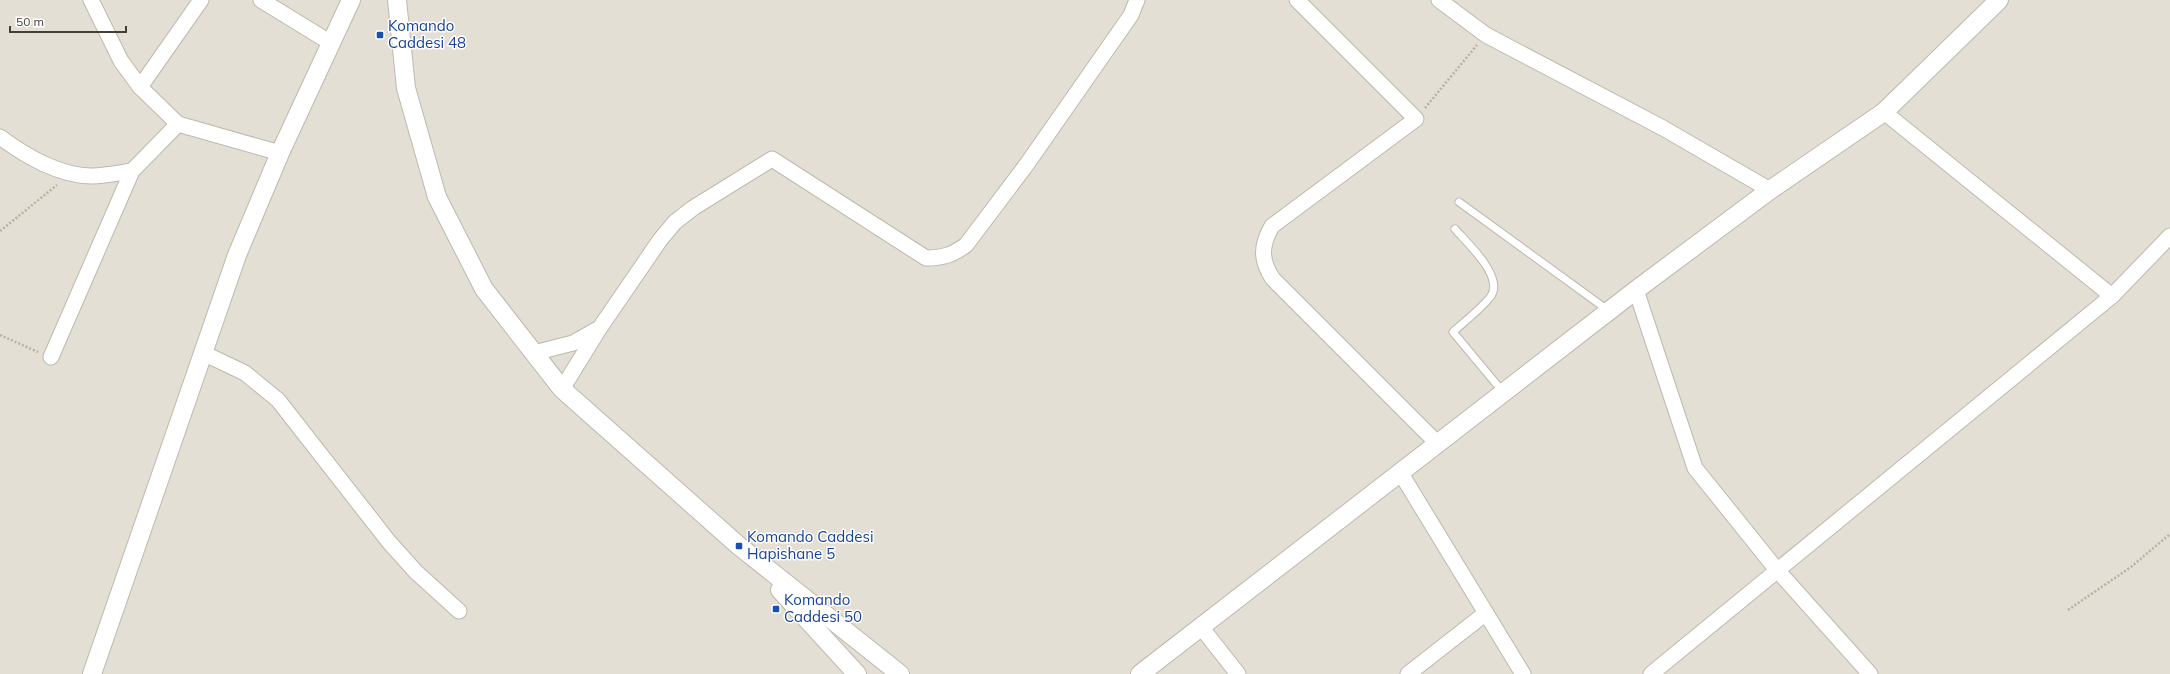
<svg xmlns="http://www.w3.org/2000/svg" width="2170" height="674" viewBox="0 0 2170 674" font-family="Mulish,sans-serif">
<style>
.residential{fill:#e4dfd5}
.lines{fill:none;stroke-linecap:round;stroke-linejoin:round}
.service-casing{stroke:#beb8ad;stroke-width:9}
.minor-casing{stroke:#beb8ad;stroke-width:17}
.tertiary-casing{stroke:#beb8ad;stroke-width:20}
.path{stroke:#bbb19d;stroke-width:2.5;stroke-dasharray:2 2;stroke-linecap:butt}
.service{stroke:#fff;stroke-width:7}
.minor{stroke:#fff;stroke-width:15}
.tertiary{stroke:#fff;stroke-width:18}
.transit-dot{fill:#1a4fb4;stroke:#fff;stroke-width:1.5}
.labels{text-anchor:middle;stroke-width:3;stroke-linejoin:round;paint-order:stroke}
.transit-label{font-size:15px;fill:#164399;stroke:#fff;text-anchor:start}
</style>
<rect width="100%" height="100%" fill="#f1eee6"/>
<rect class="residential" x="0" y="0" width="2170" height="674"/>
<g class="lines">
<defs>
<g id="service">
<path d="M 1459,202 L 1609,311"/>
<path d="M 1455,229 C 1467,243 1504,276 1491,296 C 1482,308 1464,322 1453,332 L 1503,392"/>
</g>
<g id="minor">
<path d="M 91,0 L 121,61 L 140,87 L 178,124 L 280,153"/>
<path d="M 261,0 L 331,43"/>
<path d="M 1297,0 L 1416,119 L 1272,226 C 1261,245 1260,260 1273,279 L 1437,443"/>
<path d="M 1439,0 L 1486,35 L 1663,128 L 1770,190"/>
<path d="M 140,87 L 201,0"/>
<path d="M 1884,112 L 2112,296"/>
<path d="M 0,137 C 25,156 60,176 92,176 C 105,176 119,173 132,171"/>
<path d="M 1636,290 L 1695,468 L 1777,570 L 1870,674"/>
<path d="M 203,353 L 245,373 L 278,400 L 389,542 L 416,572 L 459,611"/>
<path d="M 534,353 L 573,343 L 596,330"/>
<path d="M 51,357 L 132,171 L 178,124"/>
<path d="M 562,389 L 599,329 L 660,240 L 675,222 L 693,208 L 772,159 L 926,258 C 943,258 952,255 966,245 L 1027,164 L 1131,15 L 1137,0"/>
<path d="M 1400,472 L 1523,674"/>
<path d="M 1201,627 L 1238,674"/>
<path d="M 1408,674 L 1486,613"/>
<path d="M 1651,674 L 2112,296 L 2170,236"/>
</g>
<g id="tertiary">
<path d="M 397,0 L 406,88 L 437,197 L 484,289 L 562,389 L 739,546 L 900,674"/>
<path d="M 780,590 L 857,674"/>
<path d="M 92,674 L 237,255 L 280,153 L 351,0"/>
<path d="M 1140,674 L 1636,290 L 1770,190 L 1884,112 L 1999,0"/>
</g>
</defs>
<use href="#service" class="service-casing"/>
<use href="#minor" class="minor-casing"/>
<use href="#tertiary" class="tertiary-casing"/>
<g class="path">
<path d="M 1425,108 L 1477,45"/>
<path d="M 0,231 L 57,185"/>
<path d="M 0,335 L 38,352"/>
<path d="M 2068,610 L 2131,567 L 2170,534"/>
</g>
<use href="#service" class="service"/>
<use href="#minor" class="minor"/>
<use href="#tertiary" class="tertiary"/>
</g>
<g class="transit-dot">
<rect x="376" y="31" width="8" height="8" rx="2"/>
<rect x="735" y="542" width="8" height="8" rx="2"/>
<rect x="772" y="605" width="8" height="8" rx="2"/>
</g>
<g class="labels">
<g class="transit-label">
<text x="388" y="31">Komando<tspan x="388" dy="17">Caddesi 48</tspan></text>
<text x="747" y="542">Komando Caddesi<tspan x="747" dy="17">Hapishane 5</tspan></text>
<text x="784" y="605">Komando<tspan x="784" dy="17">Caddesi 50</tspan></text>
</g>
</g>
<path d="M10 26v6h116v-6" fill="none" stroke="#433e36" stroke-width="2"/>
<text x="16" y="26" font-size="12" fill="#433e36" stroke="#ffffff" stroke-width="3" paint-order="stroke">50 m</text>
</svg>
